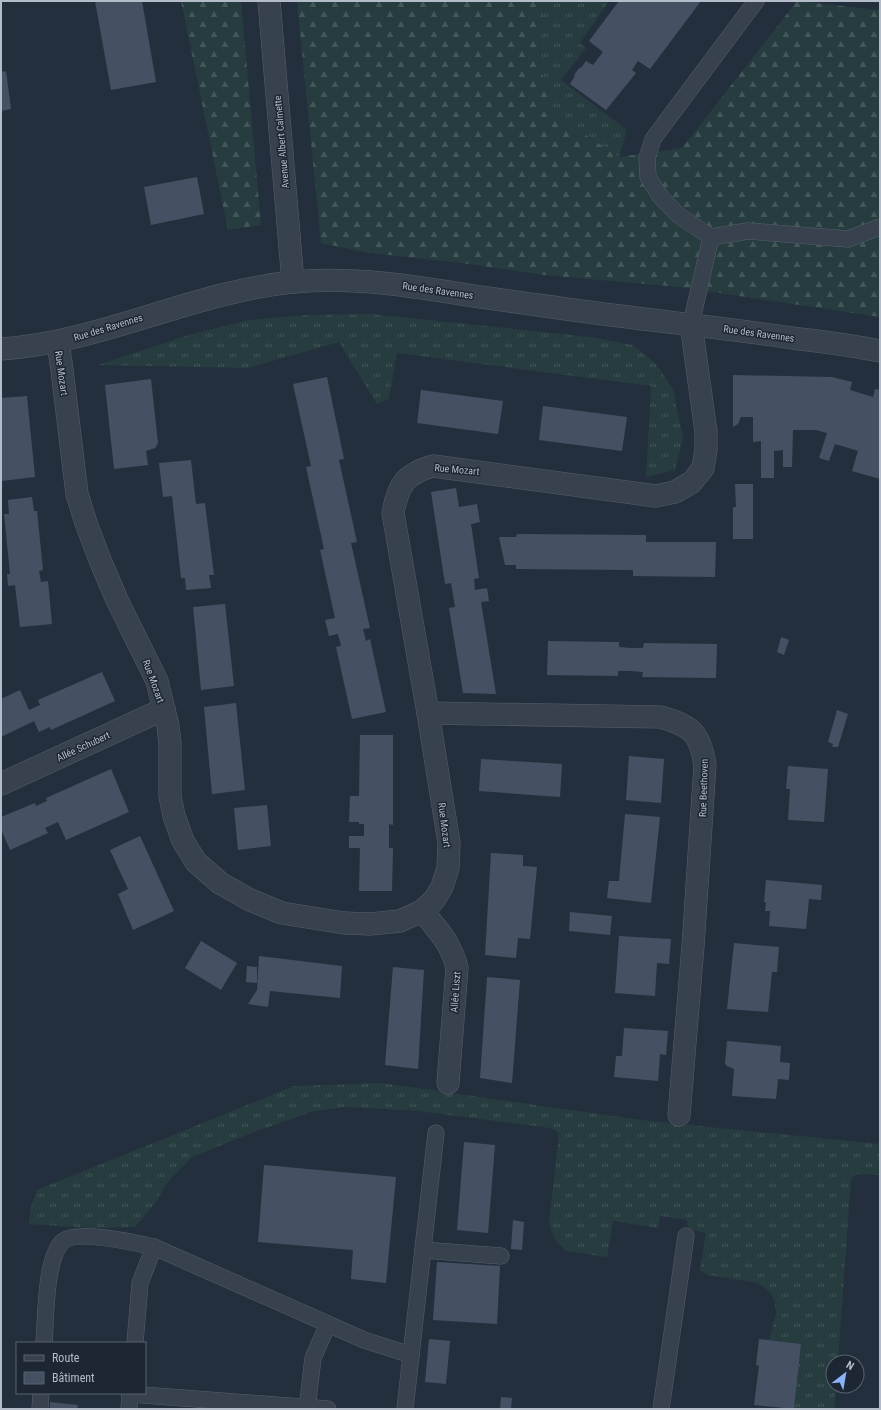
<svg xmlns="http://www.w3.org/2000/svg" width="881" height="1410" viewBox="0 0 881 1410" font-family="'Roboto Condensed',sans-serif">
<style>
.grass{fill:url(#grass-tufts)}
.forest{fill:url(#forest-firs)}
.building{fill:#455162}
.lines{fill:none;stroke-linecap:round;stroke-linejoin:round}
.service-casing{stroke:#565f6c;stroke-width:17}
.minor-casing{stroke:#565f6c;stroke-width:23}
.tertiary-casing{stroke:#565f6c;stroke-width:23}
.service{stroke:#38414e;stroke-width:16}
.minor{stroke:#38414e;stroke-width:22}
.tertiary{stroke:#38414e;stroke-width:22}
.labels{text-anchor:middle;stroke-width:3;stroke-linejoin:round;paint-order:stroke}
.street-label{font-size:10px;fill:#b4bcc9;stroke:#1d2633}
</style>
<defs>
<pattern id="grass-tufts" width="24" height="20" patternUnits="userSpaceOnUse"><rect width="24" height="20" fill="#263c3f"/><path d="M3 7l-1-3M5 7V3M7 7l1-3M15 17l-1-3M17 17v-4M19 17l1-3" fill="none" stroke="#435659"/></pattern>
<pattern id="forest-firs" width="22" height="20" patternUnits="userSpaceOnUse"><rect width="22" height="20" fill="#263c3f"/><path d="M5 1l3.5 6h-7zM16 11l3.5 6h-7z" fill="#435659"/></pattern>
</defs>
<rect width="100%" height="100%" fill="#242f3e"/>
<g class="grass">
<path d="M 544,1 L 609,1 L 580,43 L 586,48 L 561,80 L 627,130 L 619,157 L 555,115 L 539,63 Z"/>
<path d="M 372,314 L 590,337 L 633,345 L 656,364 L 673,389 L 683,438 L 675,470 L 646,477 L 651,386 L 397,353 L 389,399 L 377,404 L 339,342 L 248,368 L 98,365 L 192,334 L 249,320 L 306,315 Z"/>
<path d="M 382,1083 L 649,1121 L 880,1144 L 880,1175 L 855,1174 L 851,1180 L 838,1362 L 833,1362 L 833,1386 L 836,1386 L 834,1409 L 794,1409 L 801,1344 L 769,1340 L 776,1314 L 775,1301 L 769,1291 L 758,1283 L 708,1275 L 700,1271 L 706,1233 L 688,1229 L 687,1220 L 660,1216 L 658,1228 L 613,1221 L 607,1257 L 566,1251 L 554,1238 L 549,1223 L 559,1133 L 551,1128 L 418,1111 L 346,1107 L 314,1111 L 254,1132 L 192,1157 L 166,1184 L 155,1203 L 135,1227 L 92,1228 L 29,1224 L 30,1210 L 37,1190 L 294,1086 Z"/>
</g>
<g class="forest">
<path d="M 181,1 L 241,1 L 261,225 L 228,230 Z"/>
<path d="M 297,1 L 544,1 L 539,63 L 555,115 L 619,157 L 682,148 L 797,1 L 880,10 L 880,317 L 679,287 L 544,275 L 477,265 L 363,252 L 321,243 Z"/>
</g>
<g class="building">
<path d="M 95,1 L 142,1 L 156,82 L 111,90 Z"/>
<path d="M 619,1 L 701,1 L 650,69 L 638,61 L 632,70 L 636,73 L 606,110 L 570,84 L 575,76 L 574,75 L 580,67 L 581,68 L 586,61 L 593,65 L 603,52 L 589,41 Z"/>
<path d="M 6,71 L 11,109 L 1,111 L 1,72 Z"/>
<path d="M 197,177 L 204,214 L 151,225 L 144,187 Z"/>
<path d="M 733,375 L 832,377 L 852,382 L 850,390 L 873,397 L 875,389 L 880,390 L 880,479 L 852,471 L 858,451 L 835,444 L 829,461 L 819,458 L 827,433 L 816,430 L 793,430 L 792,467 L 783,467 L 783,450 L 774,451 L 774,478 L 761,478 L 761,441 L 753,442 L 753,417 L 741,417 L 738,424 L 733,427 Z"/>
<path d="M 327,377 L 344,459 L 339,460 L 357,542 L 351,543 L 370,628 L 363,629 L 366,641 L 370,639 L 386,712 L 352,719 L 336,647 L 341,646 L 338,634 L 329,636 L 325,620 L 335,618 L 320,550 L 324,549 L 306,467 L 311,466 L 293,384 Z"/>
<path d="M 151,379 L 158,443 L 155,448 L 146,451 L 148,465 L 114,469 L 105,385 Z"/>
<path d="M 421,390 L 503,401 L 498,434 L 417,423 Z"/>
<path d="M 27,396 L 35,477 L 2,481 L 1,398 Z"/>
<path d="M 543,406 L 627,417 L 622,451 L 539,440 Z"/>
<path d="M 191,460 L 196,504 L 205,503 L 214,575 L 209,575 L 211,588 L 186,590 L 185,578 L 181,578 L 172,496 L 163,497 L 159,463 Z"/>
<path d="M 735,484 L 753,484 L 753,539 L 733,539 L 733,507 L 736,507 Z"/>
<path d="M 456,488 L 459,507 L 477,504 L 480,522 L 471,524 L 479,578 L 474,579 L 475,590 L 487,588 L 489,601 L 481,602 L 496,694 L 463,693 L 449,608 L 455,607 L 451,583 L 445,584 L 431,492 Z"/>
<path d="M 32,497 L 34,511 L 37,511 L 43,570 L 39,571 L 41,582 L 48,581 L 52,624 L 20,627 L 15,585 L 8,586 L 7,574 L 10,574 L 4,514 L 9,514 L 8,500 Z"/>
<path d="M 517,534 L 646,535 L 646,542 L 716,542 L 715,577 L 633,576 L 633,570 L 516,569 L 516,565 L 505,565 L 499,537 L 516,537 Z"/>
<path d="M 225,604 L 234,686 L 201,690 L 193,607 Z"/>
<path d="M 781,637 L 789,640 L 784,655 L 777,652 Z"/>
<path d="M 548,641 L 619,642 L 619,647 L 631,648 L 643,648 L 644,643 L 717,644 L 716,678 L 642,677 L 643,672 L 630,671 L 618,671 L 618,676 L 547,675 Z"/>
<path d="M 102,672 L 115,701 L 51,730 L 50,727 L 39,732 L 34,721 L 1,737 L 1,699 L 20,690 L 29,710 L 40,705 L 38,700 Z"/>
<path d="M 236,703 L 245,790 L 212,794 L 204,707 Z"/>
<path d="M 837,710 L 848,714 L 838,747 L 832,747 L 833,744 L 828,742 Z"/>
<path d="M 360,735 L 393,735 L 393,825 L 389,824 L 389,848 L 393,848 L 392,891 L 359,891 L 360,848 L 349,848 L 349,836 L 364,836 L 364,824 L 359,824 L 359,822 L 349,822 L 350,796 L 359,796 Z"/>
<path d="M 629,756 L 664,759 L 661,803 L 626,800 Z"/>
<path d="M 481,759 L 562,764 L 560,797 L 479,791 Z"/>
<path d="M 788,766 L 828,769 L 824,822 L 788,820 L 790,789 L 786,789 Z"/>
<path d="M 111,769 L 129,812 L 66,840 L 58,822 L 45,828 L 48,833 L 10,850 L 1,829 L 1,817 L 35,803 L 36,806 L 47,801 L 46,798 Z"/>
<path d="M 267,805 L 271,846 L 238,850 L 234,808 Z"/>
<path d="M 625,814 L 660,817 L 651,903 L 607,898 L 609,881 L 619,881 Z"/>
<path d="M 140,836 L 174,911 L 133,930 L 118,894 L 128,889 L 110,850 Z"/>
<path d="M 491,853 L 523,855 L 523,866 L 537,867 L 530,939 L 518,938 L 516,958 L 485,955 Z"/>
<path d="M 766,880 L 822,885 L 821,900 L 809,899 L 806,929 L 769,926 L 770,911 L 765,911 L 766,903 L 764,902 Z"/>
<path d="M 570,912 L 612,916 L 610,935 L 569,931 Z"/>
<path d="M 619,936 L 671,939 L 669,964 L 657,963 L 655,996 L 615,993 Z"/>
<path d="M 201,941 L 237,963 L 221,990 L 185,968 Z"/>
<path d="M 734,943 L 779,947 L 777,972 L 772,972 L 768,1012 L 727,1009 Z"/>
<path d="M 259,956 L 342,966 L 340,998 L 270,991 L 268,1007 L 248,1004 L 257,990 Z"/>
<path d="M 247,966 L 257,967 L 257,983 L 246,982 Z"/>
<path d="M 393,967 L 424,970 L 418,1069 L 385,1065 Z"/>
<path d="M 487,977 L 520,980 L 512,1083 L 480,1078 Z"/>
<path d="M 624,1028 L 668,1031 L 666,1055 L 660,1054 L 658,1081 L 614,1077 L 616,1056 L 622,1056 Z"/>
<path d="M 727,1041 L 781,1046 L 780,1062 L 790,1063 L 789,1080 L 778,1079 L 776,1099 L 732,1096 L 734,1069 L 727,1066 L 725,1063 Z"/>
<path d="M 464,1142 L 495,1145 L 488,1233 L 457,1230 Z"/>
<path d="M 264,1165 L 396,1177 L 386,1283 L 351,1279 L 353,1250 L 258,1242 Z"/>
<path d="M 513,1220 L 524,1222 L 522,1250 L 511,1249 Z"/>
<path d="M 437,1262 L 500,1266 L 497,1324 L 433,1320 Z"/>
<path d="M 429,1339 L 450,1341 L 446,1384 L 425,1382 Z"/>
<path d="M 759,1339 L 801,1344 L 794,1409 L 754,1405 L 759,1366 L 756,1365 Z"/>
<path d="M 501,1397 L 512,1398 L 511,1409 L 500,1409 Z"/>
<path d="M 50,1402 L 78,1405 L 77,1409 L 50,1409 Z"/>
</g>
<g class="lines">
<defs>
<g id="service">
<path d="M 711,237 L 748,231 L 848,239 L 880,227"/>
<path d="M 691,324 L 711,237 L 678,215 L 660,196 L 648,177 L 647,158 L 653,139 L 756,1"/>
<path d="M 423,1250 L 501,1256"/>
<path d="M 44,1343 C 46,1318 45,1260 62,1242 C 75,1229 136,1243 154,1247 L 364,1340 L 411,1355"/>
<path d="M 135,1343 L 140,1283 L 154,1247"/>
<path d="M 130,1394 L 328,1409"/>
<path d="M 40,1409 L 41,1393"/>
<path d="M 129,1409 L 130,1393"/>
<path d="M 307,1409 L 313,1358 L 328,1324"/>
<path d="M 405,1409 L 436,1133"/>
<path d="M 661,1409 L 686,1236"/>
</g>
<g id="minor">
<path d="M 269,1 L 293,282"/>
<path d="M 58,342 L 62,370 L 77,494 L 86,523 L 100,560 L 117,600 L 157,681 L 168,726 L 170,744 L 170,796 L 174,816 L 183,841 L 196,862 L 220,883 L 250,900 L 282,913 L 344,923 L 370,924 L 400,921 L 422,911 L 434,900 L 442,887 L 448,868 L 449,843 L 428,713 L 393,513 C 398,485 405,474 433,466 L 656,496 L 675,492 L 692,482 L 703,468 L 706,450 L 706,432 L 691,324"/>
<path d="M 428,713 L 661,717 C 691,726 700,732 705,765 L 693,946 L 679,1115"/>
<path d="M 1,784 L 164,709"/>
<path d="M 422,911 C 438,930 451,943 457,968 L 448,1083"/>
</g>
<path id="tertiary" d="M 1,349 C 102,342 193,292 293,282 C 356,276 418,287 480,297 C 519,302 557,308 596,313 C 664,322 732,329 800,339 C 827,342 854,346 880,351"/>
</defs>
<use href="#service" class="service-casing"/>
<use href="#minor" class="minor-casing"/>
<use href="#tertiary" class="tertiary-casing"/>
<use href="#service" class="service"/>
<use href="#minor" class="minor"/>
<use href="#tertiary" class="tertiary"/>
</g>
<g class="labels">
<g class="street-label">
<text transform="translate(281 142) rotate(-95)" y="4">Avenue Albert Calmette</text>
<text transform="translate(438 290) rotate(8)" y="4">Rue des Ravennes</text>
<text transform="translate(108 327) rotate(-17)" y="4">Rue des Ravennes</text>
<text transform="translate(759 333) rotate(8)" y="4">Rue des Ravennes</text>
<text transform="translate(62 373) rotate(82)" y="4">Rue Mozart</text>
<text transform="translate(457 469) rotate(5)" y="4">Rue Mozart</text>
<text transform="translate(154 681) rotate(70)" y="4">Rue Mozart</text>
<text transform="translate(83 746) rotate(-25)" y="4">Allée Schubert</text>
<text transform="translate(703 788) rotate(-88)" y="4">Rue Beethoven</text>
<text transform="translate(445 825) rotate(83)" y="4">Rue Mozart</text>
<text transform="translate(455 992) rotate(-86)" y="4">Allée Liszt</text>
</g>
</g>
<rect width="881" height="1410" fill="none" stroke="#b4bcc9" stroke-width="4"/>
<rect x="16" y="1342" width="130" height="52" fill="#1d2633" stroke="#59626f"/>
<rect x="24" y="1355" width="20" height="6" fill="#38414e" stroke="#59626f"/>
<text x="52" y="1362" font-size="12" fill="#b4bcc9">Route</text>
<rect x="24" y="1372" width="20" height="12" fill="#455162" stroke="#59626f"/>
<text x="52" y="1382" font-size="12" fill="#b4bcc9">Bâtiment</text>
<g transform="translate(845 1374) rotate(31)"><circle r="19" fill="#1d2633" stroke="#59626f"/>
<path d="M0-3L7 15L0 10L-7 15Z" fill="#8ab4f8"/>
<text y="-6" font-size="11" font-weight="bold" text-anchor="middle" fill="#b4bcc9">N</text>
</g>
</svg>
